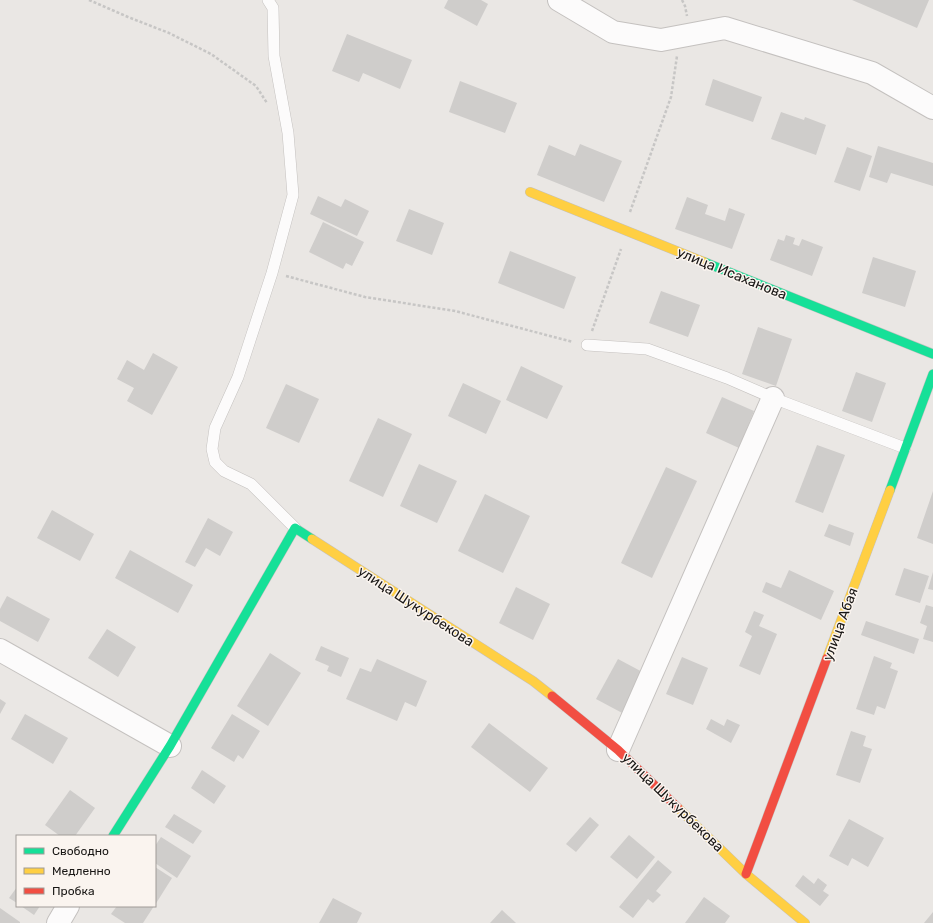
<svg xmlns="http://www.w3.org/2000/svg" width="933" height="923" viewBox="0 0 933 923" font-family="Rubik,sans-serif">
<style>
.building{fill:#cfcdcb}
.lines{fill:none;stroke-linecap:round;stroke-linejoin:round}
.lane-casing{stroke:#c4c1bf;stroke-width:12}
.street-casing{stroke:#c4c1bf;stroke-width:24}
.fast-casing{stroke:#c4c1bf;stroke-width:10}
.slow-casing{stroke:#c4c1bf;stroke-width:10}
.jam-casing{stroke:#c4c1bf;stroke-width:10}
.path{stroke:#c7c6c5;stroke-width:2.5;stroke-dasharray:3 2;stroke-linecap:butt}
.lane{stroke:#fcfbfb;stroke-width:11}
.street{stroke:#fcfbfb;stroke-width:22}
.fast{stroke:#16e098;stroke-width:9}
.slow{stroke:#ffcf43;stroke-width:9}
.jam{stroke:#f24e42;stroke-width:9}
.labels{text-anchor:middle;stroke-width:3;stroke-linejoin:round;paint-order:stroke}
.street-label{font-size:14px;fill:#181614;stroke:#faf4ef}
</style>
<rect width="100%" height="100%" fill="#eae7e4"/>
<g class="building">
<path d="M 448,0 L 481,0 L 488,4 L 477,26 L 444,8 Z"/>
<path d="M 852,0 L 929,0 L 917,28 Z"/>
<path d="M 347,34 L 412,60 L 400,89 L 363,73 L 359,82 L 332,71 Z"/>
<path d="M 713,79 L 762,97 L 753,122 L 705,105 Z"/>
<path d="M 460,81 L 517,103 L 505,133 L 449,112 Z"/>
<path d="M 781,112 L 804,120 L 805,117 L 826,125 L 816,155 L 771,139 Z"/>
<path d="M 580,144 L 622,161 L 604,202 L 537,175 L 549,145 L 575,156 Z"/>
<path d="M 878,146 L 933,163 L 933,186 L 891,173 L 887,183 L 869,177 Z"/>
<path d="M 847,147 L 872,156 L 860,191 L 834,182 Z"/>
<path d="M 318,196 L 341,207 L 345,199 L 369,211 L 357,236 L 310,214 Z"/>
<path d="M 687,197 L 708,205 L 705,214 L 725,221 L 729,208 L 745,214 L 732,249 L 675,229 Z"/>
<path d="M 409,209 L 444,223 L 432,255 L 396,241 Z"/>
<path d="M 323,222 L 364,242 L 352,266 L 346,263 L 343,269 L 309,252 Z"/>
<path d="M 786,235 L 795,238 L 793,244 L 799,246 L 802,239 L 823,247 L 812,276 L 770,260 L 778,239 L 784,241 Z"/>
<path d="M 510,251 L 576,277 L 564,309 L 498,283 Z"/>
<path d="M 873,257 L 916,271 L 905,307 L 862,293 Z"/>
<path d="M 661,291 L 700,305 L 688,337 L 649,323 Z"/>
<path d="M 758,327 L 792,339 L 776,386 L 742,374 Z"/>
<path d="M 153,353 L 178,367 L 152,415 L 127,401 L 134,388 L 117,379 L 127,360 L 144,370 Z"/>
<path d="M 521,366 L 563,386 L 547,419 L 506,400 Z"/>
<path d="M 856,372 L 886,383 L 872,422 L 842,411 Z"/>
<path d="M 463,383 L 501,401 L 486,434 L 448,416 Z"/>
<path d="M 286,384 L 319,399 L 299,443 L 266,428 Z"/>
<path d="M 722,397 L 754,411 L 739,448 L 706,433 Z"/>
<path d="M 378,418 L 412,434 L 383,497 L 349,481 Z"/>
<path d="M 817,445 L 845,455 L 823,513 L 795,502 Z"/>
<path d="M 419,464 L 457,481 L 437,523 L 400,506 Z"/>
<path d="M 666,467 L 697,481 L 652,578 L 621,563 Z"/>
<path d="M 933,491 L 933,544 L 917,538 Z"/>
<path d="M 485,494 L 530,516 L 503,573 L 458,551 Z"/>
<path d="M 52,510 L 94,534 L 80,561 L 37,538 Z"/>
<path d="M 208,518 L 233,532 L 220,556 L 206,548 L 195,567 L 185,562 Z"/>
<path d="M 829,524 L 854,533 L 850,546 L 824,536 Z"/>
<path d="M 130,550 L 193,585 L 178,613 L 115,578 Z"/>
<path d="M 904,568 L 929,576 L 920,603 L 895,595 Z"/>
<path d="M 789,570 L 834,591 L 821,620 L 762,592 L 766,582 L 781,588 Z"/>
<path d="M 933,572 L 933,590 L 928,589 Z"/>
<path d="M 516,587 L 550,604 L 533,640 L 499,623 Z"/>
<path d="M 7,596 L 50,619 L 38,642 L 0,621 L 0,609 Z"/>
<path d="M 926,605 L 933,607 L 933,642 L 923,639 L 927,626 L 920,623 Z"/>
<path d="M 754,611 L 764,615 L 759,626 L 777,634 L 760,675 L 739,666 L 752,636 L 745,632 Z"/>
<path d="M 866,621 L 919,639 L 914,654 L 861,635 Z"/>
<path d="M 107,629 L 136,647 L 118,677 L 88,658 Z"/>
<path d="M 321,646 L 349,658 L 341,677 L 327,671 L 329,666 L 315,660 Z"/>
<path d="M 270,653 L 301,673 L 268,726 L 237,706 Z"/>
<path d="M 874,656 L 892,663 L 890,668 L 898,671 L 885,709 L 877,706 L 874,715 L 856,709 Z"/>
<path d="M 682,657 L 708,668 L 693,705 L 666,694 Z"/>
<path d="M 377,659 L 427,681 L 416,707 L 405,702 L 397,721 L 346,699 L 360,668 L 371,672 Z"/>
<path d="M 618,659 L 648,675 L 626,715 L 596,699 Z"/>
<path d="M 0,699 L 6,703 L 0,714 Z"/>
<path d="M 25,714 L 68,738 L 53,764 L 11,739 Z"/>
<path d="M 232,714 L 260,731 L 243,759 L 238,755 L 234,762 L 211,748 Z"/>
<path d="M 711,719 L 724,726 L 727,719 L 740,725 L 731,743 L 706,729 Z"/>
<path d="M 489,723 L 548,768 L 530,792 L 471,747 Z"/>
<path d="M 851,731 L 866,736 L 863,746 L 872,749 L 860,783 L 836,775 Z"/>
<path d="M 202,770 L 226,786 L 214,804 L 191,788 Z"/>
<path d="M 70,790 L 95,808 L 75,836 L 60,836 L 45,825 Z"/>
<path d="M 174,814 L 202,831 L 193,844 L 165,827 Z"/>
<path d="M 590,817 L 599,825 L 576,852 L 566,844 Z"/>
<path d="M 849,819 L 884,838 L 868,867 L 852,858 L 848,866 L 829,856 Z"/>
<path d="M 629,835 L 655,857 L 637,879 L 610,857 Z"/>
<path d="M 161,837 L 191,856 L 177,878 L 155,863 L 155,846 Z"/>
<path d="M 658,860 L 672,872 L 656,891 L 661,895 L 653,903 L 648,899 L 633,918 L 619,907 Z"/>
<path d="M 155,867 L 172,878 L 155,905 Z"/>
<path d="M 803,875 L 814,884 L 818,878 L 827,885 L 823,891 L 829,895 L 820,906 L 795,886 Z"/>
<path d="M 17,887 L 17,903 L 9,898 Z"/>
<path d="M 704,897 L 730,916 L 725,923 L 685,923 Z"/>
<path d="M 333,898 L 362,913 L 357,923 L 319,923 Z"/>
<path d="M 21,906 L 40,906 L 34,915 Z"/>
<path d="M 117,906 L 154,906 L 143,923 L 125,923 L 111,914 Z"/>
<path d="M 0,908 L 20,922 L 20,923 L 0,923 Z"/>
<path d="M 502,910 L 516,923 L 490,923 Z"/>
<path d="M 933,912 L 933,923 L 924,923 Z"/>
</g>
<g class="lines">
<defs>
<g id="lane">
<path d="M 268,0 L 273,8 L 274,56 L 288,133 L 293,195 L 272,273 L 238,377 L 215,428 L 212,449 L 215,462 L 224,471 L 251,484 L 295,528"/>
<path d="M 587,345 L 647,349 L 727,378 L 773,398 L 905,448"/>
</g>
<g id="street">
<path d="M 559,0 L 613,32 L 661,40 L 725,28 L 872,73 L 933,108"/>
<path d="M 0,650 L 170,746"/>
<path d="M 618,750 L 773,398"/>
<path d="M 58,923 L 68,906"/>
</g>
<g id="fast">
<path d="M 704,262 L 933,354"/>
<path d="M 890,490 L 933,374"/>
<path d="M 113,836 L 170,746 L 295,528 L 312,539"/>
</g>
<g id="slow">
<path d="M 530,192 L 704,262"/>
<path d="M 312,539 L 533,681 L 552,696"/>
<path d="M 827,658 L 890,490"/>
<path d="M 678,808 L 746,874 L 805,923"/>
</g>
<g id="jam">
<path d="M 552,696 L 618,750 L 678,808"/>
<path d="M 746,874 L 827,658"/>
</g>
</defs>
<use href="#lane" class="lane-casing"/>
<use href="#street" class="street-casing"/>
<use href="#fast" class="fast-casing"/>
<use href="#slow" class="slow-casing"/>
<use href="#jam" class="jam-casing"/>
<g class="path">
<path d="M 89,0 L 128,17 L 169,33 L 211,54 L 256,86 L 267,103"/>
<path d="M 682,0 L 685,6 L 687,16"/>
<path d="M 630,212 L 671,97 L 677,56"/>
<path d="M 286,276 L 365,297 L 455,311 L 573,342"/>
<path d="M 592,331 L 621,249"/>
</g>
<use href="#lane" class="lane"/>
<use href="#street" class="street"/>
<use href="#fast" class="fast"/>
<use href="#slow" class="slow"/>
<use href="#jam" class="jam"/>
</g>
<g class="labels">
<g class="street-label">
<text transform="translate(732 273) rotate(22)" y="5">улица Исаханова</text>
<text transform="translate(416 606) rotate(33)" y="5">улица Шукурбекова</text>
<text transform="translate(840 624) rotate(-70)" y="5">улица Абая</text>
<text transform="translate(673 802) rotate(44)" y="5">улица Шукурбекова</text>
</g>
</g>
<rect x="16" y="835" width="140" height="72" fill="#faf4ef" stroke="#a09b97"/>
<rect x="24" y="848" width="20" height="6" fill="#16e098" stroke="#a09b97"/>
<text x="52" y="855" font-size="12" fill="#181614">Свободно</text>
<rect x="24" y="868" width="20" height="6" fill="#ffcf43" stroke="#a09b97"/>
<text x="52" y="875" font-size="12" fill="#181614">Медленно</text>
<rect x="24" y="888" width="20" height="6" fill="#f24e42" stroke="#a09b97"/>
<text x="52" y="895" font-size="12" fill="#181614">Пробка</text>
</svg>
